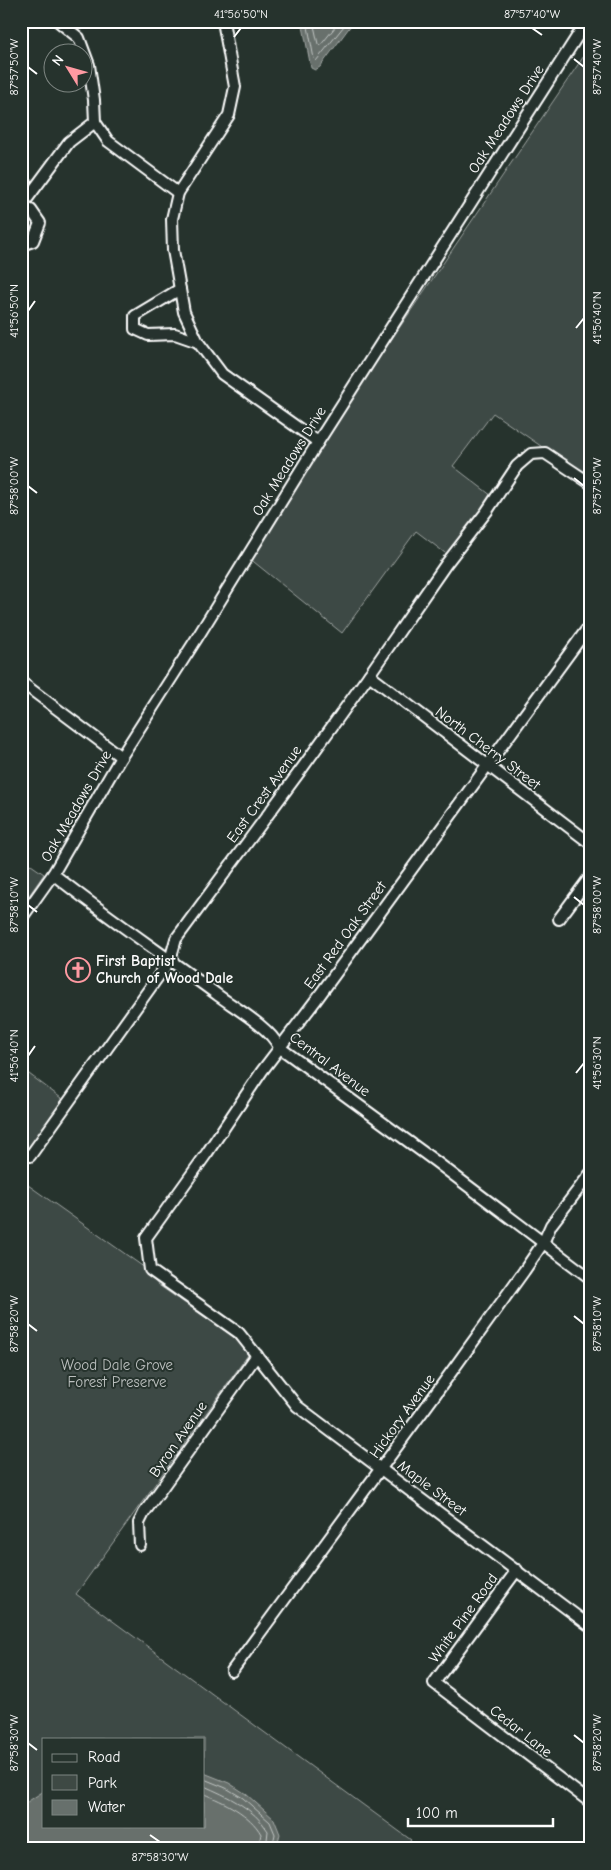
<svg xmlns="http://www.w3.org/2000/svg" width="611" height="1870" viewBox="0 0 611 1870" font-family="'Comic Neue',sans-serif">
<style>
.green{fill:#3e4944;stroke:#9ea4a2;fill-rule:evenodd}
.water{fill:#67706c;stroke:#a4a9a7}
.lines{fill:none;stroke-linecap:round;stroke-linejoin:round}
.shore{stroke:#c2c6c4;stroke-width:1}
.minor-casing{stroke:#fff;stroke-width:14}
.minor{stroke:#26332d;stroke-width:10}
.ticks{fill:none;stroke:#fff;stroke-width:2}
.labels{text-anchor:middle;stroke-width:4;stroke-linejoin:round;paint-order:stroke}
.street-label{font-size:15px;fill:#fff;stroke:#26332d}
.poi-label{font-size:15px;font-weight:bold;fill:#fff;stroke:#26332d;text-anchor:start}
.park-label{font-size:15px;fill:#bbbfbe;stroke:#26332d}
.neatline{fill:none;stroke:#fff;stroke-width:2}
.ticks-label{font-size:12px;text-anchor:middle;fill:#fff}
</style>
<rect width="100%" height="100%" fill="#26332d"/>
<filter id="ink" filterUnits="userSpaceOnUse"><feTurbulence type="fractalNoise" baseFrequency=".02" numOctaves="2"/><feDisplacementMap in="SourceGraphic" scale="10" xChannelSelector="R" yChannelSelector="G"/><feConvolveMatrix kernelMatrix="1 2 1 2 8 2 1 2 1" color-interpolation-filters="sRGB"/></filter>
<g filter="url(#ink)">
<g class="green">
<path d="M 590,47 L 590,480 L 493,413 L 453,466 L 492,496 L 449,556 L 416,531 L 342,633 L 249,558 L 370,371 Z"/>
<path d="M 21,858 L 44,874 L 21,907 Z"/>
<path d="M 21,1068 L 65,1101 L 21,1161 Z"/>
<path d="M 21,1180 L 145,1268 L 157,1284 L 231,1335 L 241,1344 L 248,1355 L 76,1594 L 411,1840 L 404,1849 L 21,1849 ZM 44,1739 L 204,1739 L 204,1826 L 44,1826 Z"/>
</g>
<g class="water">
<path d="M 302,21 L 354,21 L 320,67 L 315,70 L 311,68 Z"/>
<path d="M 204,1773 L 229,1783 L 246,1794 L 274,1819 L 280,1834 L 276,1849 L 21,1849 L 21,1806 L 44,1791 L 44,1826 L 204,1826 Z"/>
</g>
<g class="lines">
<g class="shore">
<path d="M 307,21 L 314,59 L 316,61 L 348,21"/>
<path d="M 313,21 L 318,44 L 320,46 L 340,21"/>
<path d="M 204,1779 L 226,1788 L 243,1798 L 270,1822 L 275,1834 L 272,1849"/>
<path d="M 204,1786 C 227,1796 254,1808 268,1831 L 266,1849"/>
<path d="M 204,1794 C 224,1802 250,1814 261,1834 L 258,1849"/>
</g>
<defs>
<g id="minor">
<path d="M 58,21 L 79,38 L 89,65 L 94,100 L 95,122 L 108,141 L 178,193"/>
<path d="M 223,21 L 235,87 L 229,115 L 178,193 L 172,219 L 173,250 L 184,312 L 198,342 L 222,374 L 318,442"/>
<path d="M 21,207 L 69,142 L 95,122"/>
<path d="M 21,207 L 31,210 L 40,223 L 33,241 L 21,245"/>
<path d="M 180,289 L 135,316 L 135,329 L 148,335 L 175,334 L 198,342"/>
<path d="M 590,625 L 316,1000 L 262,1071 L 207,1153 L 146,1238 L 150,1270 L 239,1333 L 297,1406 L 590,1626"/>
<path d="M 369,675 L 590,843"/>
<path d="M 21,682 L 121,757"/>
<path d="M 53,874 C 107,917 164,955 219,996 C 237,1009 270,1028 279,1047 L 435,1161 L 590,1278"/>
<path d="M 21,919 L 53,874 L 121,757 L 197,638 L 318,442 L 587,21"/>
<path d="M 559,919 L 590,877"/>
<path d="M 30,1156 L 170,960 L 176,939 L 303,767 L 369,675 L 446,564 L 487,511 L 517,466 L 531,454 L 545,453 L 590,483"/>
<path d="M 140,1545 L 139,1523 L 144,1513 L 257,1355"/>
<path d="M 517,1570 L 434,1683 L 590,1802"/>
<path d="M 232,1671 L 434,1396 L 524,1271 L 543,1243 L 551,1225 L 590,1174"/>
</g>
</defs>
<use href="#minor" class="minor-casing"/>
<use href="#minor" class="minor"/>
</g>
</g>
<path class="ticks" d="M 532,28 L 542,35M 234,37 L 241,28M 574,59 L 584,67M 28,67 L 37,74M 28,311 L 35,301M 576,328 L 584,318M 574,478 L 584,486M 28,486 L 37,493M 574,897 L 584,905M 28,905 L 37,912M 28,1056 L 35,1046M 576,1073 L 584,1063M 574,1316 L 584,1324M 28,1324 L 37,1331M 574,1735 L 584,1743M 28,1743 L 37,1750M 150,1835 L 160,1842"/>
<defs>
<symbol id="church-ring" viewBox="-11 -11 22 22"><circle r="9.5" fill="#26332d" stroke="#ff9aa2" stroke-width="1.5"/><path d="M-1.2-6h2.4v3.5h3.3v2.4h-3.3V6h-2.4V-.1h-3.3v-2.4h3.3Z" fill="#ff9aa2"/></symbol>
</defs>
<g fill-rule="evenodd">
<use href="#church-ring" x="64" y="956" width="28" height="28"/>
</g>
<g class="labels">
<g class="street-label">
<text transform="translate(506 119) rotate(-57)" y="5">Oak Meadows Drive</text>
<text transform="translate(289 461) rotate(-58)" y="5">Oak Meadows Drive</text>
<text transform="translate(488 748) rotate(37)" y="5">North Cherry Street</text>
<text transform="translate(264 794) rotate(-54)" y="5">East Crest Avenue</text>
<text transform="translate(76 806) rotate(-60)" y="5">Oak Meadows Drive</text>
<text transform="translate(345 935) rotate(-54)" y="5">East Red Oak Street</text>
<text transform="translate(330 1064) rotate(37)" y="5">Central Avenue</text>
<text transform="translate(402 1416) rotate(-54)" y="5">Hickory Avenue</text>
<text transform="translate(178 1439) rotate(-55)" y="5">Byron Avenue</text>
<text transform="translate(432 1488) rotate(37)" y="5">Maple Street</text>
<text transform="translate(463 1618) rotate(-54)" y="5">White Pine Road</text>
<text transform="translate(521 1731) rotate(38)" y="5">Cedar Lane</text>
</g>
<g class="poi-label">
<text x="96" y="966">First Baptist<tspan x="96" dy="17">Church of Wood Dale</tspan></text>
</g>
<g class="park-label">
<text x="117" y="1370">Wood Dale Grove<tspan x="117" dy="17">Forest Preserve</tspan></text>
</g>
</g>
<rect width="611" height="1870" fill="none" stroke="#26332d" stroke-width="55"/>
<rect x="42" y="1738" width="162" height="90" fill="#26332d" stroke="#7d8581"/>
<rect x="52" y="1754" width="25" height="8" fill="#26332d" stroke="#7d8581"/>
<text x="88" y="1762" font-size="15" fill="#ffffff">Road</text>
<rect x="52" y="1775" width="25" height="15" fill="#3e4944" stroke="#7d8581"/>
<text x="88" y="1788" font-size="15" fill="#ffffff">Park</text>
<rect x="52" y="1800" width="25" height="15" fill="#67706c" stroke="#7d8581"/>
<text x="88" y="1812" font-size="15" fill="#ffffff">Water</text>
<g transform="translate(68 68) rotate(307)"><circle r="24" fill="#26332d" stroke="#7d8581"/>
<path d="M0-4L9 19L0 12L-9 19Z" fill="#ff9aa2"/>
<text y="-8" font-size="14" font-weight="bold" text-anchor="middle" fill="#ffffff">N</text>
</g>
<path d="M408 1818v8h145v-8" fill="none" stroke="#ffffff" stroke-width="2.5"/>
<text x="416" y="1818" font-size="15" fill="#ffffff" stroke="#26332d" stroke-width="4" paint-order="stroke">100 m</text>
<rect x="28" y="28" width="556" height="1814" class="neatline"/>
<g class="ticks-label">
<text x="241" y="18">41°56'50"N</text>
<text x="532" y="18">87°57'40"W</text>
<text transform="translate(597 67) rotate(-90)" y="4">87°57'40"W</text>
<text transform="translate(14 67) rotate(-90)" y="4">87°57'50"W</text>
<text transform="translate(14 311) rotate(-90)" y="4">41°56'50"N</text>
<text transform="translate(597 318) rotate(-90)" y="4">41°56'40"N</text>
<text transform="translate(597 486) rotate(-90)" y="4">87°57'50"W</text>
<text transform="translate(14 486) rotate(-90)" y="4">87°58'00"W</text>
<text transform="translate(597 905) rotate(-90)" y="4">87°58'00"W</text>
<text transform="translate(14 905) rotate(-90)" y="4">87°58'10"W</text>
<text transform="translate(14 1056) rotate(-90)" y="4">41°56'40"N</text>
<text transform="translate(597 1063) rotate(-90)" y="4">41°56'30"N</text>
<text transform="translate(597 1324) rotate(-90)" y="4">87°58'10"W</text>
<text transform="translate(14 1324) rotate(-90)" y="4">87°58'20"W</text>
<text transform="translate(597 1743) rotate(-90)" y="4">87°58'20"W</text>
<text transform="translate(14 1743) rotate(-90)" y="4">87°58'30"W</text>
<text x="160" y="1861">87°58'30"W</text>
</g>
</svg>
